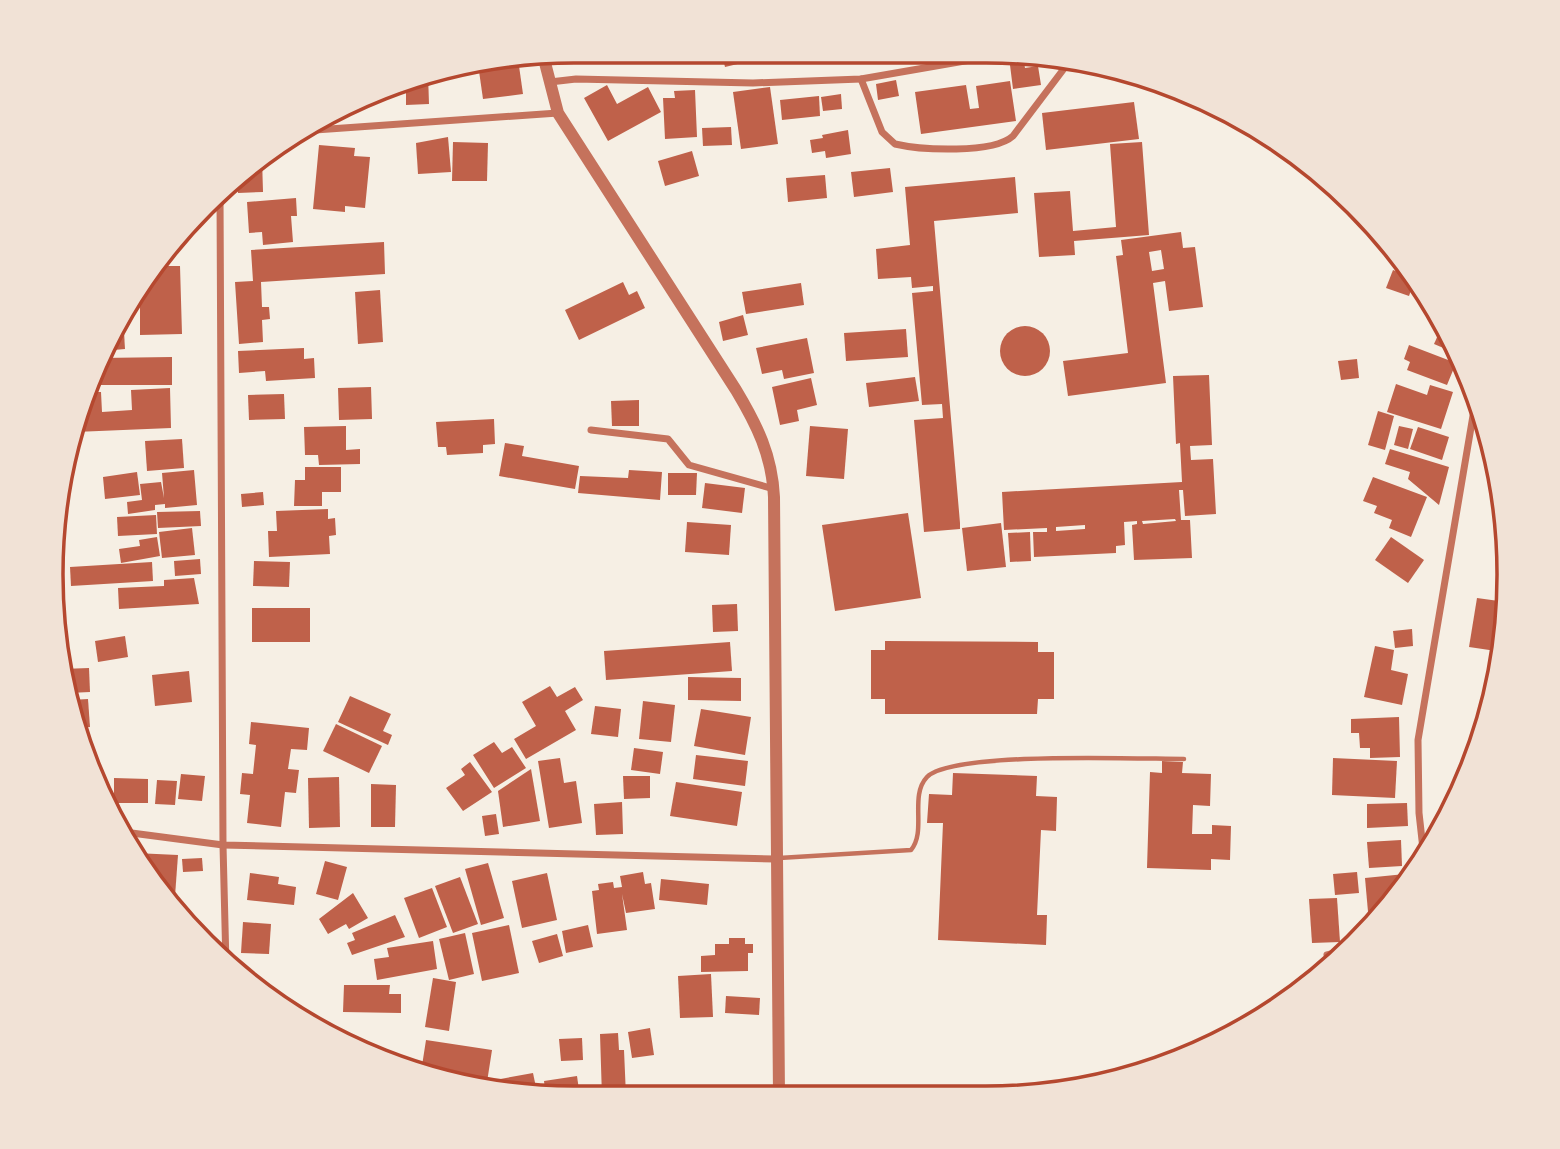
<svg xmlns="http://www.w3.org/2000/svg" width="1560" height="1149" viewBox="0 0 1560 1149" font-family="'Public Sans',sans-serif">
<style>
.building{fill:#bf614a;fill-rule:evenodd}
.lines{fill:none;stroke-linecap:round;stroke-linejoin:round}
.service{stroke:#c5725c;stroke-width:4.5}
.minor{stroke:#c5725c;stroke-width:7}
.tertiary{stroke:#c5725c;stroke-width:12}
.rim{fill:none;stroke:#b5482f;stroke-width:3.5}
</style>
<rect width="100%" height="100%" fill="#f6efe4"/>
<g class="building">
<path d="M 584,51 L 646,51 L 648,59 L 621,64 L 619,57 L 586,63 Z"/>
<path d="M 721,51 L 788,51 L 788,52 L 725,67 Z"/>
<path d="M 1023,56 L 1025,68 L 1038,66 L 1041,85 L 1013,89 L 1009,57 Z"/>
<path d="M 519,66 L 523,94 L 483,99 L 479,71 Z"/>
<path d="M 428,74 L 429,104 L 406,105 L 406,84 Z"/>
<path d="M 896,80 L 899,96 L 878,100 L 876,84 Z"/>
<path d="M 1010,81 L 1016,121 L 921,134 L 915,92 L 966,85 L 970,109 L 979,108 L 976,86 Z"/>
<path d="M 607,85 L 617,104 L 648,87 L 661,112 L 608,141 L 584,98 Z"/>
<path d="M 770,87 L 778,144 L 741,149 L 733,92 Z"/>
<path d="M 695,90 L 697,137 L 665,139 L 663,98 L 675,98 L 674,91 Z"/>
<path d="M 841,94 L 842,109 L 823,111 L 821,97 Z"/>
<path d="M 819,96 L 820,116 L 782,120 L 780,100 Z"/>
<path d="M 1134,102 L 1139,139 L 1046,150 L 1042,113 Z"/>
<path d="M 731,127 L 732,145 L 703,146 L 702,128 Z"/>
<path d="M 848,130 L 851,154 L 826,158 L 825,151 L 812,153 L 810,140 L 823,138 L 822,135 Z"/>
<path d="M 448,137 L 451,172 L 418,174 L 416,143 Z"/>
<path d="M 453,142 L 488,143 L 487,181 L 452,181 Z"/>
<path d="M 1142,142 L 1149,235 L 1074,241 L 1075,255 L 1039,257 L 1034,193 L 1070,191 L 1073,231 L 1116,227 L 1110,144 Z"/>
<path d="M 319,145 L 355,148 L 354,156 L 370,157 L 365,208 L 345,206 L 345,212 L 313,209 Z"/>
<path d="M 692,151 L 699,176 L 665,186 L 658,161 Z"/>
<path d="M 262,158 L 263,192 L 238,193 L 238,179 Z"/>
<path d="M 890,168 L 893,192 L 854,197 L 851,172 Z"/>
<path d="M 825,175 L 827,198 L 788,202 L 786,178 Z"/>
<path d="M 1015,177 L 1018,213 L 934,221 L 960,523 L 960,529 L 924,532 L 914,420 L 943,418 L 942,404 L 922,405 L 912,293 L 933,291 L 933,286 L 912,288 L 911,277 L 878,279 L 876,249 L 910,245 L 905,187 Z"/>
<path d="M 296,198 L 297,216 L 291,216 L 293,242 L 263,245 L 262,232 L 249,233 L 247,202 Z"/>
<path d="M 1181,232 L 1183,248 L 1195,247 L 1203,307 L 1169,311 L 1165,281 L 1153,283 L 1166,383 L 1068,396 L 1063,361 L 1128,353 L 1116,256 L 1123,255 L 1121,240 ZM 1161,250 L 1164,269 L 1152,271 L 1149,252 Z"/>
<path d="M 384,242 L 385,274 L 261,282 L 262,307 L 269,307 L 270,319 L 262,320 L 263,342 L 239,344 L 235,282 L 253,281 L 251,250 Z"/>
<path d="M 156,266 L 180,266 L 182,334 L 140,335 L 140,307 L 129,307 Z"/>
<path d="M 1393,270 L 1415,279 L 1409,296 L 1386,288 Z"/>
<path d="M 623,282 L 629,295 L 637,291 L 645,308 L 579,340 L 565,310 Z"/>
<path d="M 801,283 L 804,305 L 746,314 L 742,292 Z"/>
<path d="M 380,290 L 383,342 L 358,344 L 355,292 Z"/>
<path d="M 1423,292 L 1434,309 L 1419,302 Z"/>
<path d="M 123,315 L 125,349 L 102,351 L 105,343 Z"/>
<path d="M 743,315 L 748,335 L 723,341 L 719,322 Z"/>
<path d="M 1443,324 L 1455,342 L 1460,355 L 1434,344 Z"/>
<circle cx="1025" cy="351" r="25"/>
<path d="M 906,329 L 908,357 L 846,361 L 844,333 Z"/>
<path d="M 807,338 L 814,373 L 784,379 L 782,370 L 762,374 L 756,348 Z"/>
<path d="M 1409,345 L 1456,363 L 1447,385 L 1407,370 L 1410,362 L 1404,359 Z"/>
<path d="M 304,348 L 304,359 L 314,358 L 315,378 L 266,381 L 265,371 L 239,373 L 238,351 Z"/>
<path d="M 172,357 L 172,385 L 94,385 L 100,358 Z"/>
<path d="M 1357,359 L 1359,378 L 1341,380 L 1338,361 Z"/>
<path d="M 1209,375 L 1212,445 L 1190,446 L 1191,460 L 1213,459 L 1216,514 L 1185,516 L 1183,490 L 1179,490 L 1181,520 L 1190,520 L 1192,558 L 1134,560 L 1132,525 L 1137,524 L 1137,521 L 1124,522 L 1125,545 L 1116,546 L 1116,553 L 1034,557 L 1033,532 L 1047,532 L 1047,528 L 1004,530 L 1002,492 L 1182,482 L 1180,443 L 1176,444 L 1173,376 ZM 1175,519 L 1176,521 L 1143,524 L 1142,521 ZM 1085,525 L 1085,529 L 1056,531 L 1056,527 Z"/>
<path d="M 915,377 L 919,401 L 869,407 L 866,383 Z"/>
<path d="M 811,378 L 817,405 L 797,410 L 799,421 L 780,425 L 772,387 Z"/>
<path d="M 1396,384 L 1427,395 L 1430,385 L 1453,392 L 1441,429 L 1387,412 Z"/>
<path d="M 371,387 L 372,419 L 339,420 L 338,388 Z"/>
<path d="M 170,388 L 171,428 L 75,432 L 88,392 L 101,392 L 102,412 L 132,410 L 131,390 Z"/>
<path d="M 284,394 L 285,419 L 249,420 L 248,395 Z"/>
<path d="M 639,400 L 639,426 L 612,426 L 611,401 Z"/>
<path d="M 1378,411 L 1394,416 L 1385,450 L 1368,445 Z"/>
<path d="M 494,419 L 495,444 L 483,445 L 483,453 L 447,455 L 446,447 L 438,447 L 436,422 Z"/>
<path d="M 346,426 L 346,450 L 360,449 L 360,464 L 319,465 L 318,455 L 305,455 L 304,427 Z"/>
<path d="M 810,426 L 848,429 L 844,479 L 806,476 Z"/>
<path d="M 1399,426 L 1413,429 L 1408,449 L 1394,445 Z"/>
<path d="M 1418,427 L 1449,437 L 1442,460 L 1410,449 Z"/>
<path d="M 182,439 L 184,468 L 147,471 L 145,441 Z"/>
<path d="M 505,443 L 524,446 L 522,456 L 579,466 L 575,489 L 499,476 Z"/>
<path d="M 1390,449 L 1449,467 L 1439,505 L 1408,479 L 1410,472 L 1385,464 Z"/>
<path d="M 305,467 L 341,467 L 341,492 L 322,492 L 322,506 L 294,506 L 295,480 L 305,480 Z"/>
<path d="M 194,470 L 197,505 L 165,508 L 165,504 L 155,505 L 155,510 L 128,514 L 127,502 L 142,500 L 140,484 L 161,482 L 164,498 L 162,473 Z"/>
<path d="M 629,470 L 662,472 L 660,500 L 578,493 L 580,476 L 628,478 Z"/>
<path d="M 137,472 L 140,495 L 105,499 L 103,477 Z"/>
<path d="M 668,473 L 697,473 L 696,495 L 668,495 Z"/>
<path d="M 1373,477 L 1427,497 L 1411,537 L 1389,528 L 1392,520 L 1374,513 L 1377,506 L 1363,501 Z"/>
<path d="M 705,483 L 745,488 L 742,513 L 702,508 Z"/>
<path d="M 263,492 L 264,505 L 242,507 L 241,494 Z"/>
<path d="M 328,509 L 328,519 L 335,518 L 336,535 L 329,536 L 330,554 L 269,557 L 268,531 L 277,531 L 276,511 Z"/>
<path d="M 200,511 L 201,526 L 158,528 L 157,512 Z"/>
<path d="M 908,513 L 921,598 L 835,611 L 822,525 Z"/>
<path d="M 156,515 L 157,534 L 118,536 L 117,517 Z"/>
<path d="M 687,522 L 731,525 L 729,555 L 685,552 Z"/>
<path d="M 1001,523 L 1006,567 L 967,571 L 962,528 Z"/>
<path d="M 192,528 L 195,555 L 162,558 L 159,532 Z"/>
<path d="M 1030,532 L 1031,561 L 1010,562 L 1008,533 Z"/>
<path d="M 157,537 L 160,556 L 121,563 L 119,549 L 140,546 L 139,540 Z"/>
<path d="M 1391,537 L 1424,560 L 1408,583 L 1375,560 Z"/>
<path d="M 200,559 L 201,574 L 175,576 L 174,561 Z"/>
<path d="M 254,561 L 290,562 L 289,587 L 253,586 Z"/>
<path d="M 152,562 L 153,581 L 71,586 L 70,567 Z"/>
<path d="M 194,578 L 199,604 L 119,609 L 118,588 L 164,586 L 164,580 Z"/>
<path d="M 1477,598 L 1506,602 L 1503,652 L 1469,647 Z"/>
<path d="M 737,604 L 738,631 L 713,632 L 712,605 Z"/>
<rect x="252" y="608" width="58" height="34"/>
<path d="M 1412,629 L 1413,646 L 1395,648 L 1393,631 Z"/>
<path d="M 125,636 L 128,657 L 98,662 L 95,641 Z"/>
<path d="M 885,641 L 1038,642 L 1038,652 L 1054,652 L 1054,699 L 1038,699 L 1037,714 L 885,714 L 885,699 L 871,699 L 871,650 L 885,650 Z"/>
<path d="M 730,642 L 732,671 L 606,680 L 604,651 Z"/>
<path d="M 1375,646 L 1394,650 L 1391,670 L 1408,674 L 1402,705 L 1364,697 Z"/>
<path d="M 89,668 L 90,692 L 69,693 L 62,669 Z"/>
<path d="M 189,671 L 192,702 L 155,706 L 152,675 Z"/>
<path d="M 688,677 L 741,678 L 741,701 L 688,700 Z"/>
<path d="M 550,686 L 557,697 L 575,687 L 583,700 L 565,711 L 576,730 L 526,759 L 514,739 L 536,726 L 522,702 Z"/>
<path d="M 350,696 L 391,714 L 383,731 L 392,735 L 388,745 L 338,722 Z"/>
<path d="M 88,699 L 90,727 L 78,728 L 71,700 Z"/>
<path d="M 643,701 L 675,705 L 671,742 L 639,739 Z"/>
<path d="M 595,706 L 621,709 L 618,737 L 591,734 Z"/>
<path d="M 701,709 L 751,717 L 745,755 L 694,746 Z"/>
<path d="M 1399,717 L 1400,757 L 1370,758 L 1370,748 L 1360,748 L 1359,733 L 1351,733 L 1351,719 Z"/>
<path d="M 251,722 L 309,728 L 307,750 L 291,749 L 288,769 L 299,770 L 296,793 L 285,792 L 281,827 L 247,823 L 250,795 L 240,794 L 242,773 L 253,774 L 256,745 L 249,744 Z"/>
<path d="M 336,724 L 382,746 L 369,773 L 323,751 Z"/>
<path d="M 494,742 L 502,753 L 512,747 L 526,768 L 494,788 L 473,755 Z"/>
<path d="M 634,748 L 663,752 L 660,774 L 631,770 Z"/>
<path d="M 696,755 L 748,761 L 745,786 L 693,779 Z"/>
<path d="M 560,758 L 564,783 L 576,781 L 582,823 L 549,828 L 538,761 Z"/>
<path d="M 1333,758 L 1397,761 L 1395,798 L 1332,795 Z"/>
<path d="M 1162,761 L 1183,762 L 1182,773 L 1211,774 L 1210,806 L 1193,805 L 1192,834 L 1212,834 L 1212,825 L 1231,826 L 1230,860 L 1211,859 L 1211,870 L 1147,868 L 1150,772 L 1162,773 Z"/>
<path d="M 470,762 L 492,792 L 463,811 L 446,788 L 465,775 L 461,769 Z"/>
<path d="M 531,769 L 540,821 L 503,827 L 498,791 Z"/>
<path d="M 953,773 L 1037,776 L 1036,796 L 1057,797 L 1056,831 L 1041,830 L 1037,915 L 1047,915 L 1046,945 L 938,940 L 943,823 L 927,823 L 929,794 L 952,795 Z"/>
<path d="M 181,774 L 205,776 L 202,801 L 178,799 Z"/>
<path d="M 623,776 L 650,776 L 650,798 L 624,799 Z"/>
<path d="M 339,777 L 340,827 L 309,828 L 308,778 Z"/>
<path d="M 114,778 L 148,779 L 148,803 L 114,803 Z"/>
<path d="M 157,780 L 177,781 L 175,805 L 155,804 Z"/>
<path d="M 676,782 L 742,792 L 737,826 L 670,816 Z"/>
<path d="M 371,784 L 396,785 L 395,827 L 371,827 Z"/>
<path d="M 622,802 L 623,834 L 596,835 L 594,804 Z"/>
<path d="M 1407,803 L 1408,826 L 1367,828 L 1367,804 Z"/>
<path d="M 496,814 L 499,834 L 485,836 L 482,816 Z"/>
<path d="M 1401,840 L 1402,866 L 1369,868 L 1367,842 Z"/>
<path d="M 135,853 L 178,855 L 174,910 L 159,894 Z"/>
<path d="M 202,858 L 203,871 L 183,872 L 182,859 Z"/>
<path d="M 325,861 L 347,867 L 338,900 L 316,894 Z"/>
<path d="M 488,863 L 504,918 L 481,925 L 465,869 Z"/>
<path d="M 643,872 L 645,884 L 651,883 L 655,909 L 626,913 L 622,894 L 627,930 L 597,934 L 592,891 L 599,890 L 598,884 L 613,882 L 614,888 L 622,887 L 620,876 Z"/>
<path d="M 1357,872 L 1359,893 L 1335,895 L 1333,874 Z"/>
<path d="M 250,873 L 279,877 L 278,884 L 296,887 L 294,905 L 247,900 Z"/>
<path d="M 547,873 L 557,920 L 522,928 L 512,881 Z"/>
<path d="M 1405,874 L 1405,883 L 1380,920 L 1369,923 L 1365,878 Z"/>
<path d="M 460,877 L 478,924 L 453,933 L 435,886 Z"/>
<path d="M 661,879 L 709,884 L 707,905 L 659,900 Z"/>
<path d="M 432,888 L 447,927 L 419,938 L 404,898 Z"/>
<path d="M 353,893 L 368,918 L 349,929 L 346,924 L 328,934 L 319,919 Z"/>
<path d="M 1337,898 L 1340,942 L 1312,943 L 1309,899 Z"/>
<path d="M 395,915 L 405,937 L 352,955 L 347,943 L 355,940 L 352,933 Z"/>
<path d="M 243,922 L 271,924 L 269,954 L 241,953 Z"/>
<path d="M 509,925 L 519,973 L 482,981 L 472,933 Z"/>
<path d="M 588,925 L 593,947 L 566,953 L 562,931 Z"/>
<path d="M 465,933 L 474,974 L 449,980 L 439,939 Z"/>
<path d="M 557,934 L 563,956 L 539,963 L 532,941 Z"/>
<path d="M 729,938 L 745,938 L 745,944 L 753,944 L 753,953 L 748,953 L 748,971 L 701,972 L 701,956 L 715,955 L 715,944 L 729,944 Z"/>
<path d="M 433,941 L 437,969 L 377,980 L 374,959 L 389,957 L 387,948 Z"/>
<path d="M 711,974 L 713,1017 L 680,1018 L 678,976 Z"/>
<path d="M 433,978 L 456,982 L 449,1031 L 425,1027 Z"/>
<path d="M 344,985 L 390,985 L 389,994 L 401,994 L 401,1013 L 343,1012 Z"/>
<path d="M 726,996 L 760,998 L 759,1015 L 725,1013 Z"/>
<path d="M 650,1028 L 654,1055 L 632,1058 L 628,1032 Z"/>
<path d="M 618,1033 L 619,1050 L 624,1050 L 626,1096 L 602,1097 L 600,1034 Z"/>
<path d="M 582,1038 L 583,1060 L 561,1061 L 559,1039 Z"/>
<path d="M 426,1040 L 492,1050 L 487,1082 L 421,1072 Z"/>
<path d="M 533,1073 L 538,1097 L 497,1090 L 495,1080 Z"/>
<path d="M 577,1076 L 580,1097 L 546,1097 L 544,1081 Z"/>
</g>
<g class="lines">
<path class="service" d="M 779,858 L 911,850 C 927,831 909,796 927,777 C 952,751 1140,759 1184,759"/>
<g class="minor">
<path d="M 861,79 L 882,132 L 895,144 C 921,150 993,154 1013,136 L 1069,62"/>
<path d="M 550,82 L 576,79 L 753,83 L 861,79 L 976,59 L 987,51"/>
<path d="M 301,131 L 558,113"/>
<path d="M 220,195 L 223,845 L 226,965"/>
<path d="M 591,430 L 668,439 L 689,465 L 774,489"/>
<path d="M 124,832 L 223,845 L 775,859"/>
<path d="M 1424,858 L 1419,813 L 1418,740 L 1476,398"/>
<path d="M 1327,955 L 1347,950"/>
</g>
<path class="tertiary" d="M 543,55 L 558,113 L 736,390 C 757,425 772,455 774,497 L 779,1096"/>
</g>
<path d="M0 0H1560V1149H0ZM574 63H986A511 511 0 0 1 1497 574V575A511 511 0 0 1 986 1086H574A511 511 0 0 1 63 575V574A511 511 0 0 1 574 63Z" fill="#f1e2d6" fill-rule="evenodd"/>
<path class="rim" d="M574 63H986A511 511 0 0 1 1497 574V575A511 511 0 0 1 986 1086H574A511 511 0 0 1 63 575V574A511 511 0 0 1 574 63Z"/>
</svg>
